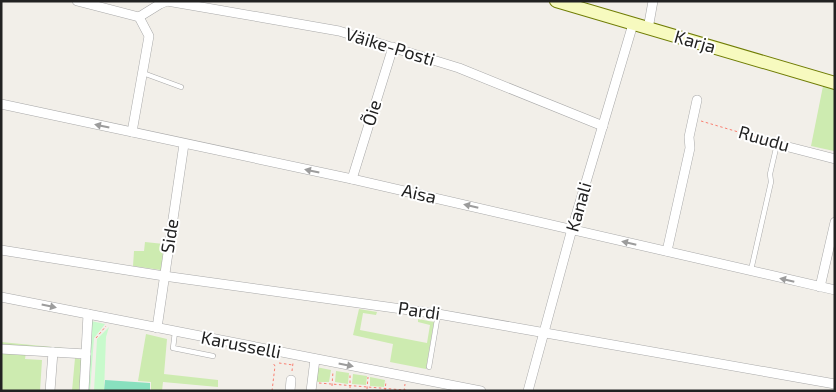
<svg xmlns="http://www.w3.org/2000/svg" width="836" height="392" viewBox="0 0 836 392" font-family="'Exo 2',sans-serif">
<style>
.grass{fill:#cdebb0}
.park{fill:#c8facc}
.pitch{fill:#88e0be}
.lines{fill:none;stroke-linecap:round;stroke-linejoin:round}
.lane-casing{stroke:#a9a9a9;stroke-width:5.5}
.street-casing{stroke:#a9a9a9;stroke-width:10}
.secondary-casing{stroke:#707d05;stroke-width:14}
.path{stroke:#fa8072;stroke-width:1;stroke-dasharray:2.5 2.5;stroke-linecap:butt}
.lane{stroke:#fff;stroke-width:4.5}
.street{stroke:#fff;stroke-width:9}
.secondary{stroke:#f7fabf;stroke-width:12}
.oneway{fill:#9c9c9c}
.labels{text-anchor:middle;stroke-width:4;stroke-linejoin:round;paint-order:stroke}
.street-label{font-size:18px;fill:#222;stroke:#fff}
</style>
<rect width="100%" height="100%" fill="#f2efe9"/>
<g class="grass">
<path d="M 823,86 L 835,90 L 834,151 L 811,146 Z"/>
<path d="M 145,242 L 164,244 L 161,270 L 133,266 L 134,251 L 144,251 Z"/>
<path d="M 359,309 L 377,312 L 376,315 L 363,313 L 360,330 L 427,343 L 430,325 L 418,322 L 418,319 L 434,322 L 426,369 L 390,362 L 393,344 L 353,335 Z"/>
<path d="M 146,334 L 167,339 L 164,374 L 218,380 L 218,387 L 163,382 L 162,391 L 151,391 L 151,382 L 138,381 Z"/>
<path d="M 1,342 L 83,350 L 1,346 Z"/>
<path d="M 1,351 L 26,352 L 25,359 L 42,360 L 40,391 L 1,391 Z"/>
<path d="M 75,358 L 83,360 L 81,391 L 72,391 Z"/>
<path d="M 316,367 L 331,370 L 329,382 L 318,382 L 314,379 Z"/>
<path d="M 336,371 L 349,373 L 348,384 L 335,382 Z"/>
<path d="M 353,374 L 367,376 L 366,385 L 352,384 Z"/>
<path d="M 370,377 L 385,380 L 384,387 L 370,386 Z"/>
</g>
<g class="park">
<path d="M 91,321 L 105,324 L 94,338 L 90,391 L 87,391 Z"/>
<path d="M 109,327 L 106,337 L 104,391 L 94,391 L 97,339 Z"/>
</g>
<path class="pitch" d="M 105,380 L 150,383 L 150,391 L 104,391 Z"/>
<g class="lines">
<defs>
<g id="lane">
<path d="M 143,73 L 181,87"/>
<path d="M 751,270 L 771,182 L 770,174 L 777,144"/>
<path d="M 175,332 L 173,348 L 213,356"/>
<path d="M 429,367 L 438,314"/>
</g>
<g id="street">
<path d="M 77,1 L 139,17 L 160,4 L 167,1"/>
<path d="M 167,1 L 339,31 L 459,68 L 603,126"/>
<path d="M 648,29 L 653,1"/>
<path d="M 1,104 L 352,179 L 835,290"/>
<path d="M 132,132 L 149,36 L 139,17"/>
<path d="M 777,144 L 835,159"/>
<path d="M 352,179 L 393,47"/>
<path d="M 1,250 L 164,276 L 438,314 L 835,384"/>
<path d="M 667,251 L 690,148 L 689,137 L 697,100"/>
<path d="M 820,287 L 835,222"/>
<path d="M 1,297 L 481,391"/>
<path d="M 157,328 L 184,144"/>
<path d="M 1,349 L 86,354"/>
<path d="M 50,391 L 53,352"/>
<path d="M 84,391 L 88,314"/>
<path d="M 290,391 L 291,380"/>
<path d="M 311,391 L 315,359"/>
<path d="M 528,391 L 572,229 L 633,24"/>
</g>
<path id="secondary" d="M 556,1 L 835,83"/>
</defs>
<use href="#lane" class="lane-casing"/>
<use href="#street" class="street-casing"/>
<use href="#secondary" class="secondary-casing"/>
<g class="path">
<path d="M 701,121 L 769,141"/>
<path d="M 96,338 L 106,326"/>
<path d="M 279,363 L 293,365"/>
<path d="M 292,371 L 293,363"/>
<path d="M 319,383 L 416,391"/>
<path d="M 332,386 L 333,371"/>
<path d="M 350,388 L 350,374"/>
<path d="M 367,389 L 368,377"/>
<path d="M 272,391 L 275,366 L 273,363"/>
<path d="M 385,391 L 386,381"/>
<path d="M 404,391 L 405,384"/>
</g>
<use href="#lane" class="lane"/>
<use href="#street" class="street"/>
<use href="#secondary" class="secondary"/>
</g>
<defs><path id="oneway-solid" d="M-6-.8H1V-3.2L6.5 0L1 3.2V.8H-6Z" transform="scale(1.25)"/></defs>
<g class="oneway">
<use href="#oneway-solid" transform="translate(102 126) rotate(-168)"/>
<use href="#oneway-solid" transform="translate(312 171) rotate(-168)"/>
<use href="#oneway-solid" transform="translate(471 206) rotate(-167)"/>
<use href="#oneway-solid" transform="translate(629 243) rotate(-167)"/>
<use href="#oneway-solid" transform="translate(787 280) rotate(-167)"/>
<use href="#oneway-solid" transform="translate(49 306) rotate(12)"/>
<use href="#oneway-solid" transform="translate(346 365) rotate(11)"/>
</g>
<g class="labels">
<g class="street-label">
<text transform="translate(695 42) rotate(16)" y="6">Karja</text>
<text transform="translate(390 47) rotate(17)" y="6">Väike-Posti</text>
<text transform="translate(372 113) rotate(-73)" y="6">Õie</text>
<text transform="translate(764 139) rotate(16)" y="6">Ruudu</text>
<text transform="translate(419 194) rotate(13)" y="6">Aisa</text>
<text transform="translate(579 207) rotate(-74)" y="6">Kanali</text>
<text transform="translate(170 236) rotate(-81)" y="6">Side</text>
<text transform="translate(419 311) rotate(8)" y="6">Pardi</text>
<text transform="translate(241 345) rotate(11)" y="6">Karusselli</text>
</g>
</g>
<rect width="836" height="392" fill="none" stroke="#222222" stroke-width="5"/>
</svg>
